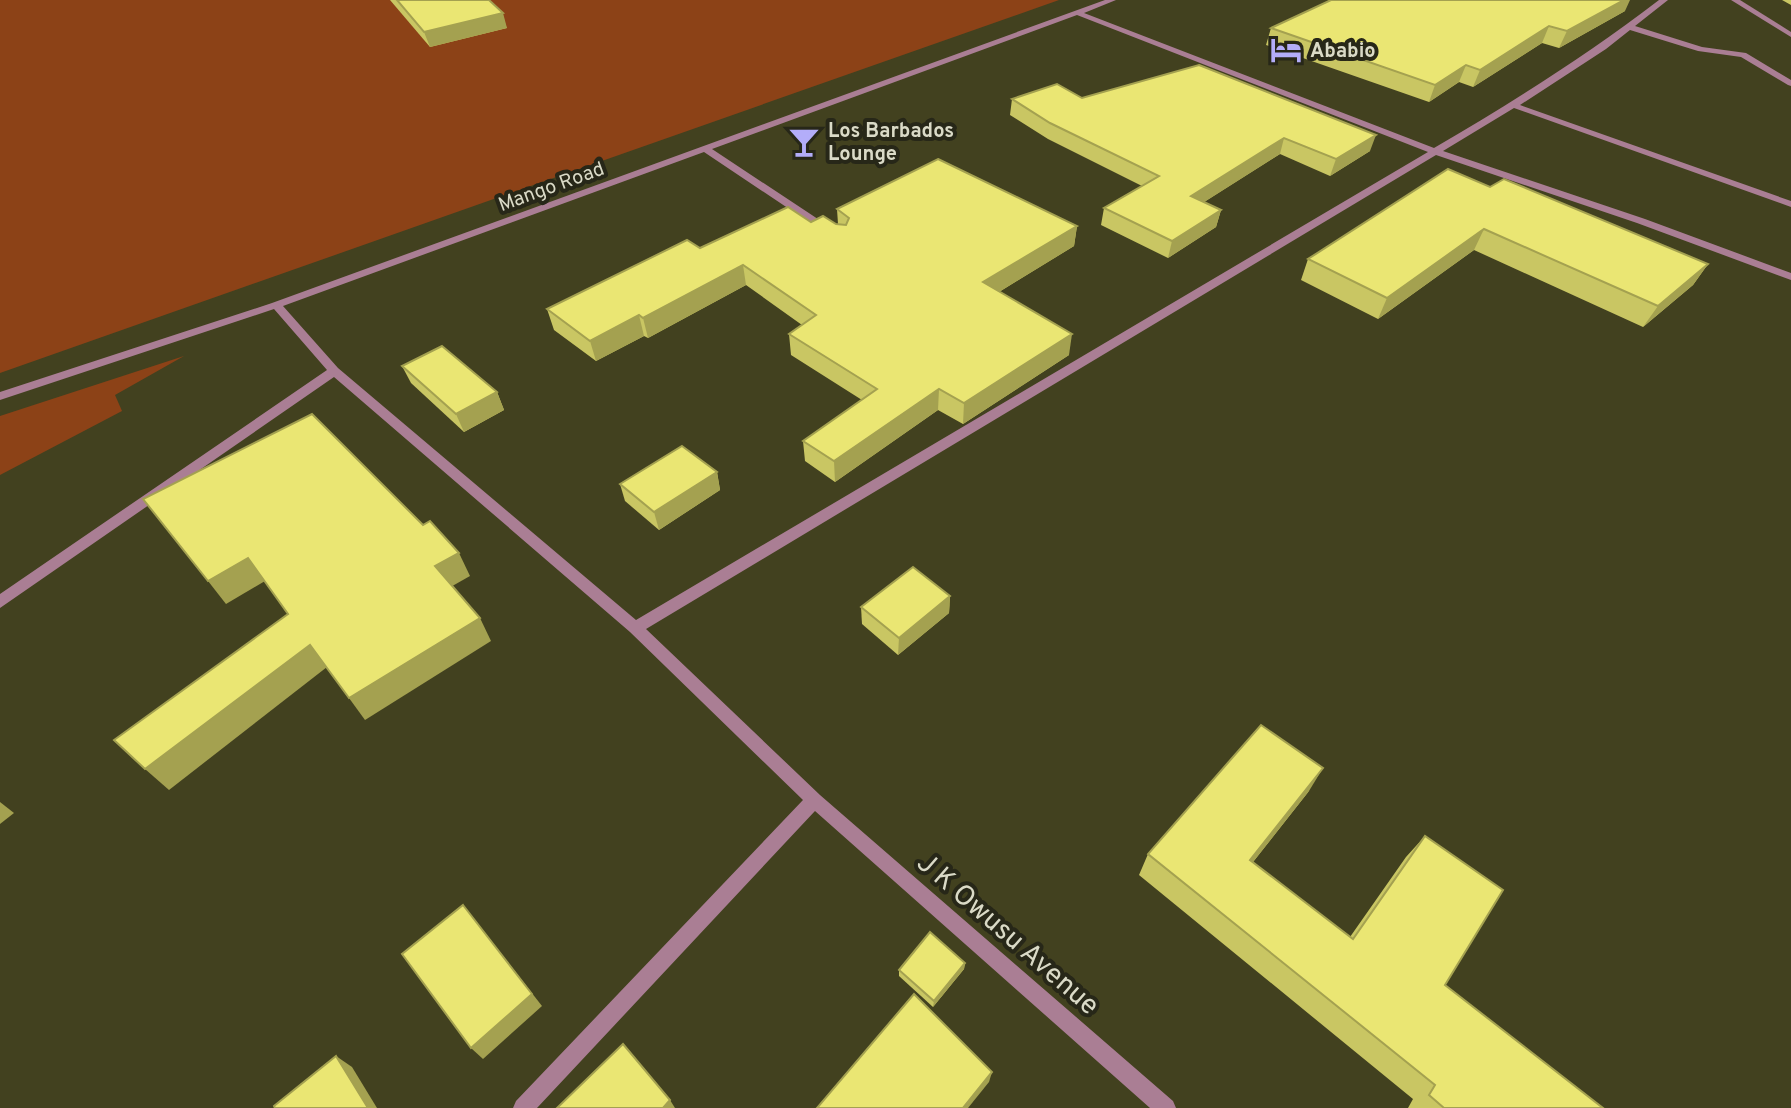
<svg xmlns="http://www.w3.org/2000/svg" width="1791" height="1108" viewBox="0 0 1791 1108" font-family="Overpass,sans-serif">
<style>
.green{fill:#8c4217}
.lines{fill:none;stroke-linecap:round;stroke-linejoin:round}
.minor{fill:#aa7e94;fill-rule:evenodd}
.wall{fill:#c9c663}
.shaded-wall{fill:#a4a150}
.building{fill:#eae673;stroke:#a4a150;stroke-width:2}
.labels{text-anchor:middle;stroke-width:8;stroke-linejoin:round;paint-order:stroke}
.far-poi-label{font-size:20px;font-weight:bold;fill:#dadac7;stroke:#272718;text-anchor:start}
.far-street-label{font-size:20px;fill:#dadac7;stroke:#272718}
.near-street-label{font-size:28px;fill:#dadac7;stroke:#272718}
</style>
<rect width="100%" height="100%" fill="#42411f"/>
<g class="green">
<path d="M 0,0 L 1059,0 L 0,373 Z"/>
<path d="M 184,356 L 115,395 L 122,411 L 0,475 L 0,416 Z"/>
</g>
<g class="lines">
<g class="minor">
<path d="M 1105,0 L 1116,0 L 1084,13 L 1434,148 C 1513,102 1587,55 1659,0 L 1668,0 L 1635,26 L 1702,47 L 1746,53 L 1791,80 L 1791,86 L 1788,85 L 1741,57 L 1698,51 L 1630,30 L 1606,49 L 1520,105 L 1791,201 L 1791,207 L 1514,108 L 1443,151 L 1645,219 L 1791,273 L 1791,280 L 1637,223 L 1436,155 L 646,629 L 820,795 L 1173,1101 L 1176,1108 L 1150,1108 L 815,811 L 537,1108 L 513,1108 L 516,1101 L 803,800 L 630,632 L 334,377 L 0,608 L 0,594 L 327,370 L 274,309 L 0,400 L 0,392 L 272,303 ZM 1077,15 L 1428,152 L 636,620 L 338,368 L 283,306 L 704,152 L 825,233 L 833,233 L 833,229 L 712,149 Z"/>
<path d="M 1731,0 L 1740,0 L 1791,32 L 1791,37 Z"/>
</g>
</g>
<g class="wall">
<path d="M 390,0 L 489,0 L 507,28 L 430,47 Z"/>
<path d="M 1782,0 L 1791,0 L 1791,5 Z"/>
<path d="M 1625,11 L 1559,48 L 1542,43 L 1473,87 L 1459,82 L 1429,102 L 1266,45 L 1271,28 Z"/>
<path d="M 1082,98 L 1370,151 L 1330,176 L 1280,154 L 1204,202 L 1221,210 L 1216,227 L 1168,258 L 1101,225 L 1104,208 L 1142,186 L 1048,139 L 1010,115 L 1012,99 Z"/>
<path d="M 1490,187 L 1708,264 L 1693,285 L 1643,327 L 1474,250 L 1378,319 L 1301,280 L 1308,259 Z"/>
<path d="M 837,209 L 1077,226 L 1074,246 L 999,292 L 1069,355 L 963,424 L 938,410 L 835,482 L 805,461 L 803,441 L 862,400 L 791,355 L 789,334 L 802,325 L 746,285 L 648,338 L 644,336 L 596,361 L 554,330 L 547,309 L 700,248 L 811,222 L 838,224 Z"/>
<path d="M 402,366 L 497,392 L 504,410 L 464,432 L 411,383 Z"/>
<path d="M 717,472 L 720,490 L 659,530 L 625,501 L 620,484 Z"/>
<path d="M 950,596 L 949,613 L 898,655 L 862,624 L 861,607 Z"/>
<path d="M 1309,791 L 1253,862 L 1350,937 L 1406,857 L 1425,836 L 1445,985 L 1603,1108 L 1408,1108 L 1413,1099 L 1139,875 L 1148,854 Z"/>
<path d="M 965,963 L 964,969 L 933,1007 L 899,976 L 899,970 Z"/>
</g>
<g class="shaded-wall">
<path d="M 1624,0 L 1630,0 L 1625,11 L 1559,48 L 1567,31 Z"/>
<path d="M 503,13 L 507,28 L 430,47 L 424,32 Z"/>
<path d="M 1549,26 L 1542,43 L 1473,87 L 1480,70 Z"/>
<path d="M 1466,65 L 1459,82 L 1429,102 L 1435,85 Z"/>
<path d="M 1376,135 L 1370,151 L 1330,176 L 1336,159 Z"/>
<path d="M 1284,138 L 1280,154 L 1187,213 L 1191,196 Z"/>
<path d="M 1221,210 L 1216,227 L 1168,258 L 1172,241 Z"/>
<path d="M 1077,226 L 1074,246 L 981,303 L 983,282 Z"/>
<path d="M 1484,229 L 1474,250 L 1378,319 L 1387,298 Z"/>
<path d="M 1708,264 L 1693,285 L 1643,327 L 1658,306 Z"/>
<path d="M 743,265 L 746,285 L 648,338 L 643,318 Z"/>
<path d="M 639,315 L 644,336 L 596,361 L 590,341 Z"/>
<path d="M 1072,334 L 1069,355 L 963,424 L 964,403 Z"/>
<path d="M 939,389 L 938,410 L 835,482 L 834,461 Z"/>
<path d="M 497,392 L 504,410 L 464,432 L 456,414 Z"/>
<path d="M 717,472 L 720,490 L 659,530 L 654,512 Z"/>
<path d="M 459,553 L 470,576 L 447,589 L 435,566 Z"/>
<path d="M 248,558 L 265,581 L 226,604 L 208,581 Z"/>
<path d="M 950,596 L 949,613 L 898,655 L 899,638 Z"/>
<path d="M 480,618 L 491,641 L 365,720 L 349,698 Z"/>
<path d="M 310,645 L 327,667 L 169,790 L 145,769 Z"/>
<path d="M 1323,768 L 1309,791 L 1238,881 L 1250,860 Z"/>
<path d="M 0,802 L 14,813 L 0,824 Z"/>
<path d="M 463,905 L 542,1006 L 483,1059 L 471,1048 Z"/>
<path d="M 965,963 L 964,969 L 933,1007 L 934,1001 Z"/>
<path d="M 336,1056 L 352,1067 L 377,1108 L 368,1108 Z"/>
<path d="M 992,1072 L 989,1082 L 968,1108 L 963,1108 Z"/>
<path d="M 670,1100 L 675,1108 L 663,1108 Z"/>
</g>
<g class="building">
<path d="M 397,0 L 489,0 L 503,13 L 424,32 Z"/>
<path d="M 1331,0 L 1624,0 L 1567,31 L 1549,26 L 1480,70 L 1466,65 L 1435,85 L 1271,28 Z"/>
<path d="M 1199,65 L 1376,135 L 1336,159 L 1284,138 L 1191,196 L 1221,210 L 1172,241 L 1104,208 L 1159,176 L 1050,123 L 1012,99 L 1057,84 L 1082,98 Z"/>
<path d="M 938,159 L 1077,226 L 983,282 L 1072,334 L 964,403 L 939,389 L 834,461 L 803,441 L 877,389 L 789,334 L 816,315 L 743,265 L 643,318 L 639,315 L 590,341 L 547,309 L 687,240 L 700,248 L 788,207 L 811,222 L 823,216 L 836,224 L 846,225 L 849,218 L 837,209 Z"/>
<path d="M 1448,169 L 1490,187 L 1504,179 L 1708,264 L 1658,306 L 1484,229 L 1387,298 L 1308,259 Z"/>
<path d="M 442,346 L 497,392 L 456,414 L 402,366 Z"/>
<path d="M 312,414 L 423,525 L 430,521 L 459,553 L 435,566 L 480,618 L 349,698 L 310,645 L 145,769 L 114,740 L 288,614 L 248,558 L 208,581 L 143,499 Z"/>
<path d="M 682,446 L 717,472 L 654,512 L 620,484 Z"/>
<path d="M 913,567 L 950,596 L 899,638 L 861,607 Z"/>
<path d="M 1261,725 L 1323,768 L 1250,860 L 1353,939 L 1425,836 L 1503,890 L 1445,985 L 1603,1108 L 1444,1108 L 1429,1095 L 1435,1085 L 1148,854 Z"/>
<path d="M 463,905 L 532,994 L 471,1048 L 402,954 Z"/>
<path d="M 930,932 L 965,963 L 934,1001 L 899,970 Z"/>
<path d="M 914,994 L 992,1072 L 963,1108 L 817,1108 Z"/>
<path d="M 623,1044 L 670,1100 L 663,1108 L 557,1108 Z"/>
<path d="M 336,1056 L 368,1108 L 275,1108 L 274,1106 Z"/>
</g>
<defs>
<symbol id="hotel-bare" viewBox="-9 -9 18 18"><path d="M-6-4.5h1.5V1H6V5H4.5V3h-9V5H-6ZM-4 0a1.8 1.8 0 1 1 3.6 0ZM.5 0V-2.5h3Q6-2.5 6 0Z" fill="#b3adf9" stroke="#272718" stroke-width="2.5" paint-order="stroke"/></symbol>
<symbol id="bar-bare" viewBox="-9 -9 18 18"><path d="M-6-5H6L.8 .8V4.5H3.5V6h-7V4.5H-.8V.8Z" fill="#b3adf9" stroke="#272718" stroke-width="2.5" paint-order="stroke"/></symbol>
</defs>
<g fill-rule="evenodd">
<use href="#hotel-bare" x="1264" y="28" width="44" height="44"/>
<use href="#bar-bare" x="782" y="120" width="44" height="44"/>
</g>
<g class="labels">
<g class="far-poi-label">
<text x="1310" y="57">Ababio</text>
<text x="828" y="137">Los Barbados<tspan x="828" dy="23">Lounge</tspan></text>
</g>
<g class="far-street-label">
<text transform="translate(551 186) rotate(-20)" y="7">Mango Road</text>
</g>
<g class="near-street-label">
<text transform="translate(1009 933) rotate(41)" y="10">J K Owusu Avenue</text>
</g>
</g>
</svg>
